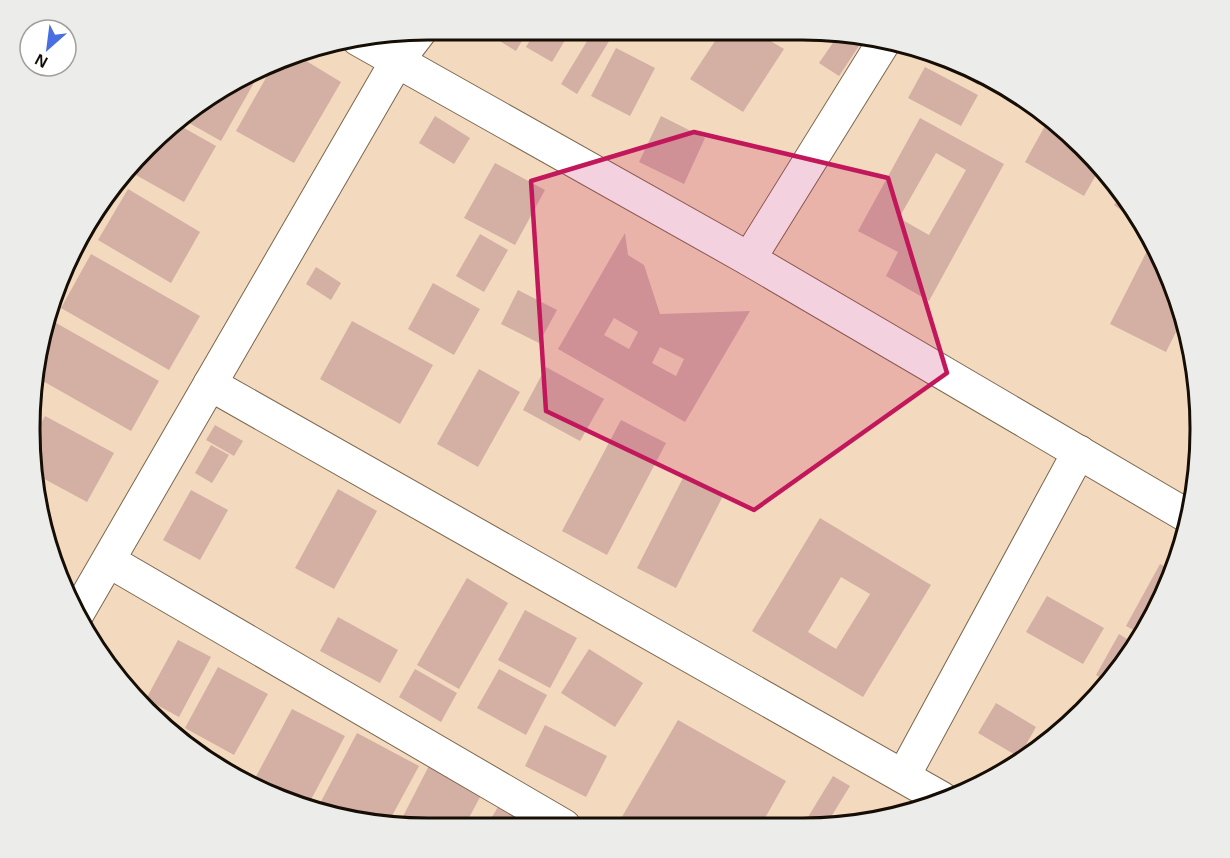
<svg xmlns="http://www.w3.org/2000/svg" width="1230" height="858" viewBox="0 0 1230 858" font-family="Helvetica,sans-serif">
<style>
.building{fill:#d3afa4;fill-rule:evenodd}
.lines{fill:none;stroke-linecap:round;stroke-linejoin:round}
.minor-casing{stroke:#7c674e;stroke-width:35}
.minor{stroke:#fff;stroke-width:33}
.marked{fill:#c2185b;fill-opacity:0.2;stroke:#c2185b;stroke-width:4.5;stroke-linejoin:round}
.rim{fill:none;stroke:#160e05;stroke-width:3}
</style>
<rect width="100%" height="100%" fill="#f3dabf"/>
<g class="building">
<path d="M 483,31 L 505,31 L 527,32 L 516,51 Z"/>
<path d="M 535,32 L 570,32 L 552,62 L 526,47 Z"/>
<path d="M 592,33 L 614,33 L 577,94 L 561,84 Z"/>
<path d="M 719,35 L 762,36 L 784,49 L 743,112 L 690,79 Z"/>
<path d="M 837,37 L 852,37 L 861,43 L 839,76 L 819,63 Z"/>
<path d="M 616,48 L 655,68 L 630,116 L 591,96 Z"/>
<path d="M 298,56 L 341,82 L 294,163 L 236,131 L 271,69 Z"/>
<path d="M 947,63 L 984,77 L 978,85 Z"/>
<path d="M 925,67 L 978,95 L 961,126 L 908,98 Z"/>
<path d="M 259,74 L 221,141 L 182,119 L 208,97 Z"/>
<path d="M 435,116 L 470,138 L 454,164 L 419,143 Z"/>
<path d="M 661,116 L 705,138 L 684,184 L 639,162 Z"/>
<path d="M 920,118 L 1004,164 L 929,301 L 886,276 L 898,252 L 858,231 ZM 936,153 L 966,170 L 929,235 L 899,218 Z"/>
<path d="M 177,124 L 216,146 L 184,202 L 136,175 L 152,146 Z"/>
<path d="M 1046,124 L 1060,132 L 1101,166 L 1084,196 L 1025,162 Z"/>
<path d="M 495,163 L 545,190 L 515,245 L 464,218 Z"/>
<path d="M 128,189 L 200,232 L 171,283 L 98,240 Z"/>
<path d="M 1122,195 L 1145,228 L 1114,205 Z"/>
<path d="M 625,233 L 628,255 L 644,265 L 660,314 L 750,311 L 685,422 L 558,349 ZM 614,318 L 638,332 L 629,349 L 604,335 ZM 660,347 L 684,359 L 676,376 L 652,363 Z"/>
<path d="M 480,234 L 508,250 L 484,292 L 456,276 Z"/>
<path d="M 1148,249 L 1157,253 L 1179,300 L 1183,318 L 1166,352 L 1110,324 Z"/>
<path d="M 91,254 L 200,316 L 169,370 L 61,308 Z"/>
<path d="M 316,267 L 341,283 L 331,300 L 306,284 Z"/>
<path d="M 433,283 L 480,309 L 454,355 L 408,329 Z"/>
<path d="M 518,290 L 557,310 L 539,343 L 501,324 Z"/>
<path d="M 49,319 L 159,381 L 131,431 L 34,376 Z"/>
<path d="M 352,321 L 433,365 L 400,424 L 320,379 Z"/>
<path d="M 546,367 L 604,399 L 580,441 L 523,410 Z"/>
<path d="M 479,369 L 520,392 L 478,467 L 437,444 Z"/>
<path d="M 45,416 L 114,453 L 87,502 L 37,475 L 35,434 Z"/>
<path d="M 621,420 L 666,443 L 607,555 L 562,531 Z"/>
<path d="M 215,425 L 243,441 L 234,456 L 206,440 Z"/>
<path d="M 211,445 L 229,455 L 212,483 L 195,473 Z"/>
<path d="M 685,474 L 724,494 L 676,588 L 637,568 Z"/>
<path d="M 338,489 L 377,511 L 334,589 L 295,568 Z"/>
<path d="M 191,490 L 228,510 L 200,560 L 163,540 Z"/>
<path d="M 820,518 L 931,585 L 863,697 L 752,631 ZM 841,577 L 870,594 L 836,649 L 808,632 Z"/>
<path d="M 1160,564 L 1172,570 L 1159,605 L 1141,634 L 1126,626 Z"/>
<path d="M 467,578 L 508,603 L 459,689 L 417,665 Z"/>
<path d="M 1047,596 L 1104,628 L 1083,664 L 1026,632 Z"/>
<path d="M 525,610 L 577,638 L 550,688 L 498,660 Z"/>
<path d="M 338,617 L 398,650 L 380,683 L 320,651 Z"/>
<path d="M 1119,634 L 1135,644 L 1108,682 L 1096,675 Z"/>
<path d="M 178,640 L 211,657 L 179,717 L 146,699 Z"/>
<path d="M 589,649 L 643,683 L 615,727 L 561,693 Z"/>
<path d="M 218,667 L 268,694 L 234,755 L 185,728 Z"/>
<path d="M 415,669 L 457,693 L 441,722 L 399,697 Z"/>
<path d="M 499,669 L 547,695 L 526,735 L 477,708 Z"/>
<path d="M 996,703 L 1036,727 L 1019,757 L 978,733 Z"/>
<path d="M 292,709 L 345,736 L 307,807 L 251,786 Z"/>
<path d="M 678,720 L 786,781 L 761,825 L 627,826 L 619,822 Z"/>
<path d="M 545,725 L 607,756 L 586,797 L 525,766 Z"/>
<path d="M 357,733 L 419,766 L 387,825 L 316,811 Z"/>
<path d="M 180,736 L 236,766 L 232,774 L 186,746 L 178,738 Z"/>
<path d="M 433,758 L 486,786 L 464,827 L 398,826 Z"/>
<path d="M 833,776 L 850,786 L 826,825 L 810,825 L 805,822 Z"/>
<path d="M 501,802 L 527,818 L 522,826 L 486,827 Z"/>
</g>
<g class="lines">
<defs>
<g id="minor">
<path d="M 358,39 L 749,259 L 1189,517"/>
<path d="M 749,259 L 885,40"/>
<path d="M 210,384 L 941,798"/>
<path d="M 109,561 L 564,826"/>
<path d="M 77,614 L 397,61 L 420,31"/>
<path d="M 904,775 L 1079,452"/>
</g>
</defs>
<use href="#minor" class="minor-casing"/>
<use href="#minor" class="minor"/>
</g>
<path class="marked" d="M 694,132 L 888,178 L 947,373 L 754,510 L 546,411 L 531,181 Z"/>
<path d="M0 0H1230V858H0ZM428 40H802A388 388 0 0 1 1190 428V430A388 388 0 0 1 802 818H428A388 388 0 0 1 40 430V428A388 388 0 0 1 428 40Z" fill="#ececeb" fill-rule="evenodd"/>
<path class="rim" d="M428 40H802A388 388 0 0 1 1190 428V430A388 388 0 0 1 802 818H428A388 388 0 0 1 40 430V428A388 388 0 0 1 428 40Z"/>
<g transform="translate(48 48) rotate(208)"><circle r="28" fill="#ffffff" stroke="#a29f9b" stroke-width="1.5"/>
<path d="M0-4.5L10 22L0 15L-10 22Z" fill="#496ee1"/>
<text y="-9" font-size="16" font-weight="bold" text-anchor="middle" fill="#160e05">N</text>
</g>
</svg>
